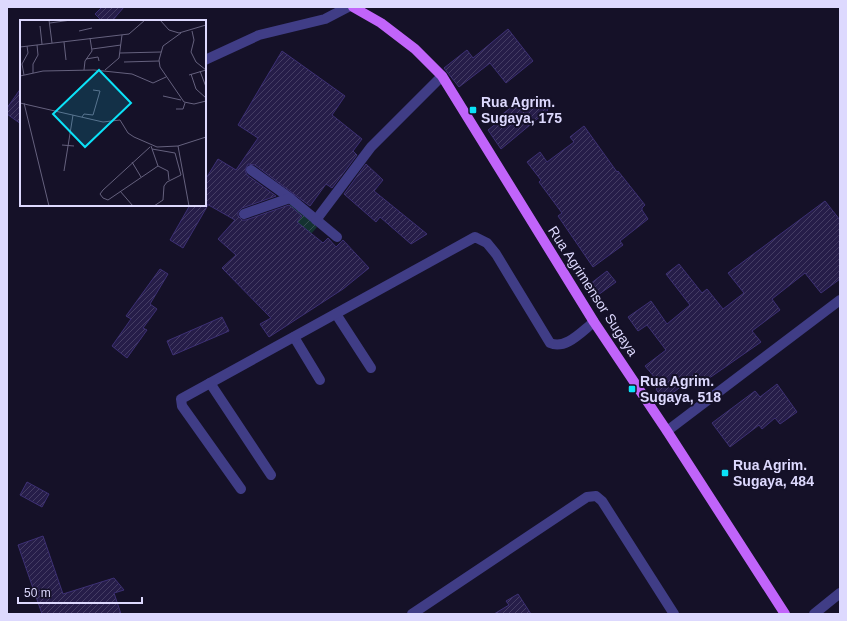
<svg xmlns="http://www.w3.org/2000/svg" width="847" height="621" viewBox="0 0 847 621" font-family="Arial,sans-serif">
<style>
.garden{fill:url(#garden-furrows)}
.building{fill:url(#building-hatch);stroke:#3d3074}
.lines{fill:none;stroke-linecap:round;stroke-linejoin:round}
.minor{stroke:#403d86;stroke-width:10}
.major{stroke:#c164fa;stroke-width:10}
.poi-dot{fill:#0be2f8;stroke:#151128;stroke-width:1.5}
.labels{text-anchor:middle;stroke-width:4;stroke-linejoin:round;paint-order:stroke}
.poi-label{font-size:14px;font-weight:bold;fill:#ddd9fe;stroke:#151128;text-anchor:start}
.street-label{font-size:14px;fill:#ddd9fe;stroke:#151128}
.inset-road{fill:none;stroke:#65617e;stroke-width:1}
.view{fill:#0be2f8;fill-opacity:0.15;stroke:#0be2f8;stroke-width:2}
.inset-edge{fill:none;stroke:#ddd9fe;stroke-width:2}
</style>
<defs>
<pattern id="garden-furrows" width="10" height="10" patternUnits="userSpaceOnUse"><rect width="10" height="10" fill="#143231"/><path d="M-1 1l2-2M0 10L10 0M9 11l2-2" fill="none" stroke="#364f50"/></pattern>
<pattern id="building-hatch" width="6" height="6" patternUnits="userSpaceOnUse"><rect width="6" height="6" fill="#261d49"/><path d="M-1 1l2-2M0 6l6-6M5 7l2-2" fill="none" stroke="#453d64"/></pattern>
</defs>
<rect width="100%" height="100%" fill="#151128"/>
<path class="garden" d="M 291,203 L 317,227 L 304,242 L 278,219 Z"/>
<g class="building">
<path d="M 102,7 L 124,7 L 112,21 L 102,21 L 95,14 Z"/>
<path d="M 508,29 L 533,61 L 506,83 L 490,63 L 459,87 L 444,68 L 467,50 L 473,58 Z"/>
<path d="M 282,51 L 345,96 L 332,115 L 362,139 L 353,151 L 357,155 L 332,188 L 326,184 L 310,206 L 255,165 L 248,164 L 245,170 L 247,175 L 276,196 L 242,208 L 238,212 L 238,216 L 242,220 L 246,220 L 289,205 L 302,216 L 297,222 L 323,243 L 328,238 L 336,247 L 343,240 L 369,268 L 343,289 L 269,337 L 260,324 L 271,318 L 222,268 L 236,255 L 218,239 L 235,220 L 205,203 L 205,180 L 218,159 L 236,170 L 258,138 L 238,125 Z"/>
<path d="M 21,88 L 21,124 L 7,114 L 7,108 Z"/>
<path d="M 537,97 L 548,110 L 501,149 L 488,130 L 502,119 L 500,116 L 522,99 L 526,105 Z"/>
<path d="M 584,126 L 617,172 L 618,171 L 645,205 L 642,208 L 642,210 L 648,219 L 620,241 L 623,245 L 593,267 L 558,216 L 562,213 L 539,182 L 541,180 L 527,162 L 540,152 L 547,162 L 574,142 L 570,137 Z"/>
<path d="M 366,164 L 383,180 L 374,191 L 427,234 L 411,244 L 380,217 L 376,222 L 344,194 Z"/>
<path d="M 825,201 L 840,220 L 840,279 L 821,293 L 805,273 L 772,299 L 780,310 L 752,331 L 761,342 L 695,388 L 691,382 L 687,384 L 686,383 L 663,400 L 656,389 L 661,385 L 645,366 L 666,350 L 647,325 L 638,331 L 628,317 L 651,301 L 667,324 L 690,305 L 666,274 L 679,264 L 702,293 L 707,289 L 723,309 L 744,293 L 728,273 Z"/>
<path d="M 190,205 L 208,205 L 183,248 L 170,240 Z"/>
<path d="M 160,269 L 168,274 L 150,304 L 157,309 L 143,328 L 147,330 L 127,358 L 112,346 L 131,319 L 126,316 Z"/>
<path d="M 607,271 L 616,282 L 598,295 L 590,284 Z"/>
<path d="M 222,317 L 229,331 L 173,355 L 167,341 Z"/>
<path d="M 777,384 L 797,412 L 780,424 L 775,418 L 762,429 L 759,425 L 730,447 L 712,423 L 755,391 L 760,397 Z"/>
<path d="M 27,482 L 49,494 L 42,507 L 20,495 Z"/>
<path d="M 43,536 L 63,594 L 114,578 L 124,590 L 114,593 L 121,614 L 42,614 L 18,545 Z"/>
<path d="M 518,594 L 531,614 L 494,614 L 509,605 L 506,601 Z"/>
</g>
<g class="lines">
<g class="minor">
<path d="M 205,60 L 259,35 L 325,19 L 348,7"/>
<path d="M 251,170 L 290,198 L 337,237"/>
<path d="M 244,214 L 290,198"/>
<path d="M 316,220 L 371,147 L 442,76"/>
<path d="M 336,314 L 371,368"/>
<path d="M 294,337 L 320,380"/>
<path d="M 210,383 L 271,475"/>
<path d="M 667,431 L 840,300"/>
<path d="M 241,489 L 182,406 L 181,399 L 475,237 L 487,243 L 496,254 L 550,343 C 566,350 582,331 594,322"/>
<path d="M 412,614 L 587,497 L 596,496 L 602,501 L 674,614"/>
<path d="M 814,614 L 840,593"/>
</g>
<path class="major" d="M 353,7 L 381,23 L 415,49 L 442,76 L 594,322 L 667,431 L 785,614"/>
</g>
<g class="poi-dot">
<rect x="469" y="106" width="8" height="8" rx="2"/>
<rect x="628" y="385" width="8" height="8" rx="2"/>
<rect x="721" y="469" width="8" height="8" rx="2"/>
</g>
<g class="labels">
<g class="poi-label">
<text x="481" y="107">Rua Agrim.<tspan x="481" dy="16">Sugaya, 175</tspan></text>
<text x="640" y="386">Rua Agrim.<tspan x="640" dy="16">Sugaya, 518</tspan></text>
<text x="733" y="470">Rua Agrim.<tspan x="733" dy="16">Sugaya, 484</tspan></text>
</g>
<g class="street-label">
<text transform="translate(593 291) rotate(57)" y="5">Rua Agrimensor Sugaya</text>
</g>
</g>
<g transform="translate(20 20)">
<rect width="186" height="186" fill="#151128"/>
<path class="inset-road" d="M 29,0 L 32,23M 140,0 L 149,10 L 159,13 L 186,5M 30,3 L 51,0M 20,6 L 22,24M 59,11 L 72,8M 172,11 L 174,20 L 171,32 L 176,42 L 186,50M 161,13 L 143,26 L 139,40 L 140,47 L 164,82 L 174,84 L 186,81M 44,22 L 46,40M 0,27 L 109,14 L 125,0M 72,29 L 101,25M 100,33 L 141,32M 66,39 L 78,37 L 79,41M 104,42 L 139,41M 64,50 L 65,41 L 72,31 L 70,18M 85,50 L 99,38 L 102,15M 180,51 L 186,67M 13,53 L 13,44 L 18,35 L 17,25M 171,54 L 176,69 L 186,78M 4,55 L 2,44 L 8,33 L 7,26M 169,55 L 186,50M 0,56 L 23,51 L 74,50 L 112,54 L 133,63 L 146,57M 143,76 L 161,80M 0,83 L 83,102 L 100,100 L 108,113 L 114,117 L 137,127 L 158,126 L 169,186M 4,83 L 29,186M 156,89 L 163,89 L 165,83M 62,97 L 64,94 L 73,95 L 80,71 L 73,70M 42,125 L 54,126M 158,126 L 186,117M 130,127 L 83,170 L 80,174 L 83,178 L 88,180 L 138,146 L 131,126M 132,129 L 155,133 L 161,155 L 147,162 L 144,166 L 143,180 L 134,186M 112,142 L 121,157M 138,146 L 148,151 L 149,160M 44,151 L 53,95M 100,171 L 113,186"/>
<path class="view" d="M 79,50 L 111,83 L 65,127 L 33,94 Z"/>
<rect width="186" height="186" class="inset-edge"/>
</g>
<rect width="847" height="621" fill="none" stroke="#ddd9fe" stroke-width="16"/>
<path d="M18 597v6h124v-6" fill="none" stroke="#ddd9fe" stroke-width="2"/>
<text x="24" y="597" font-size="12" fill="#ddd9fe" stroke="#151128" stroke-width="3" paint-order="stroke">50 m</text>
</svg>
